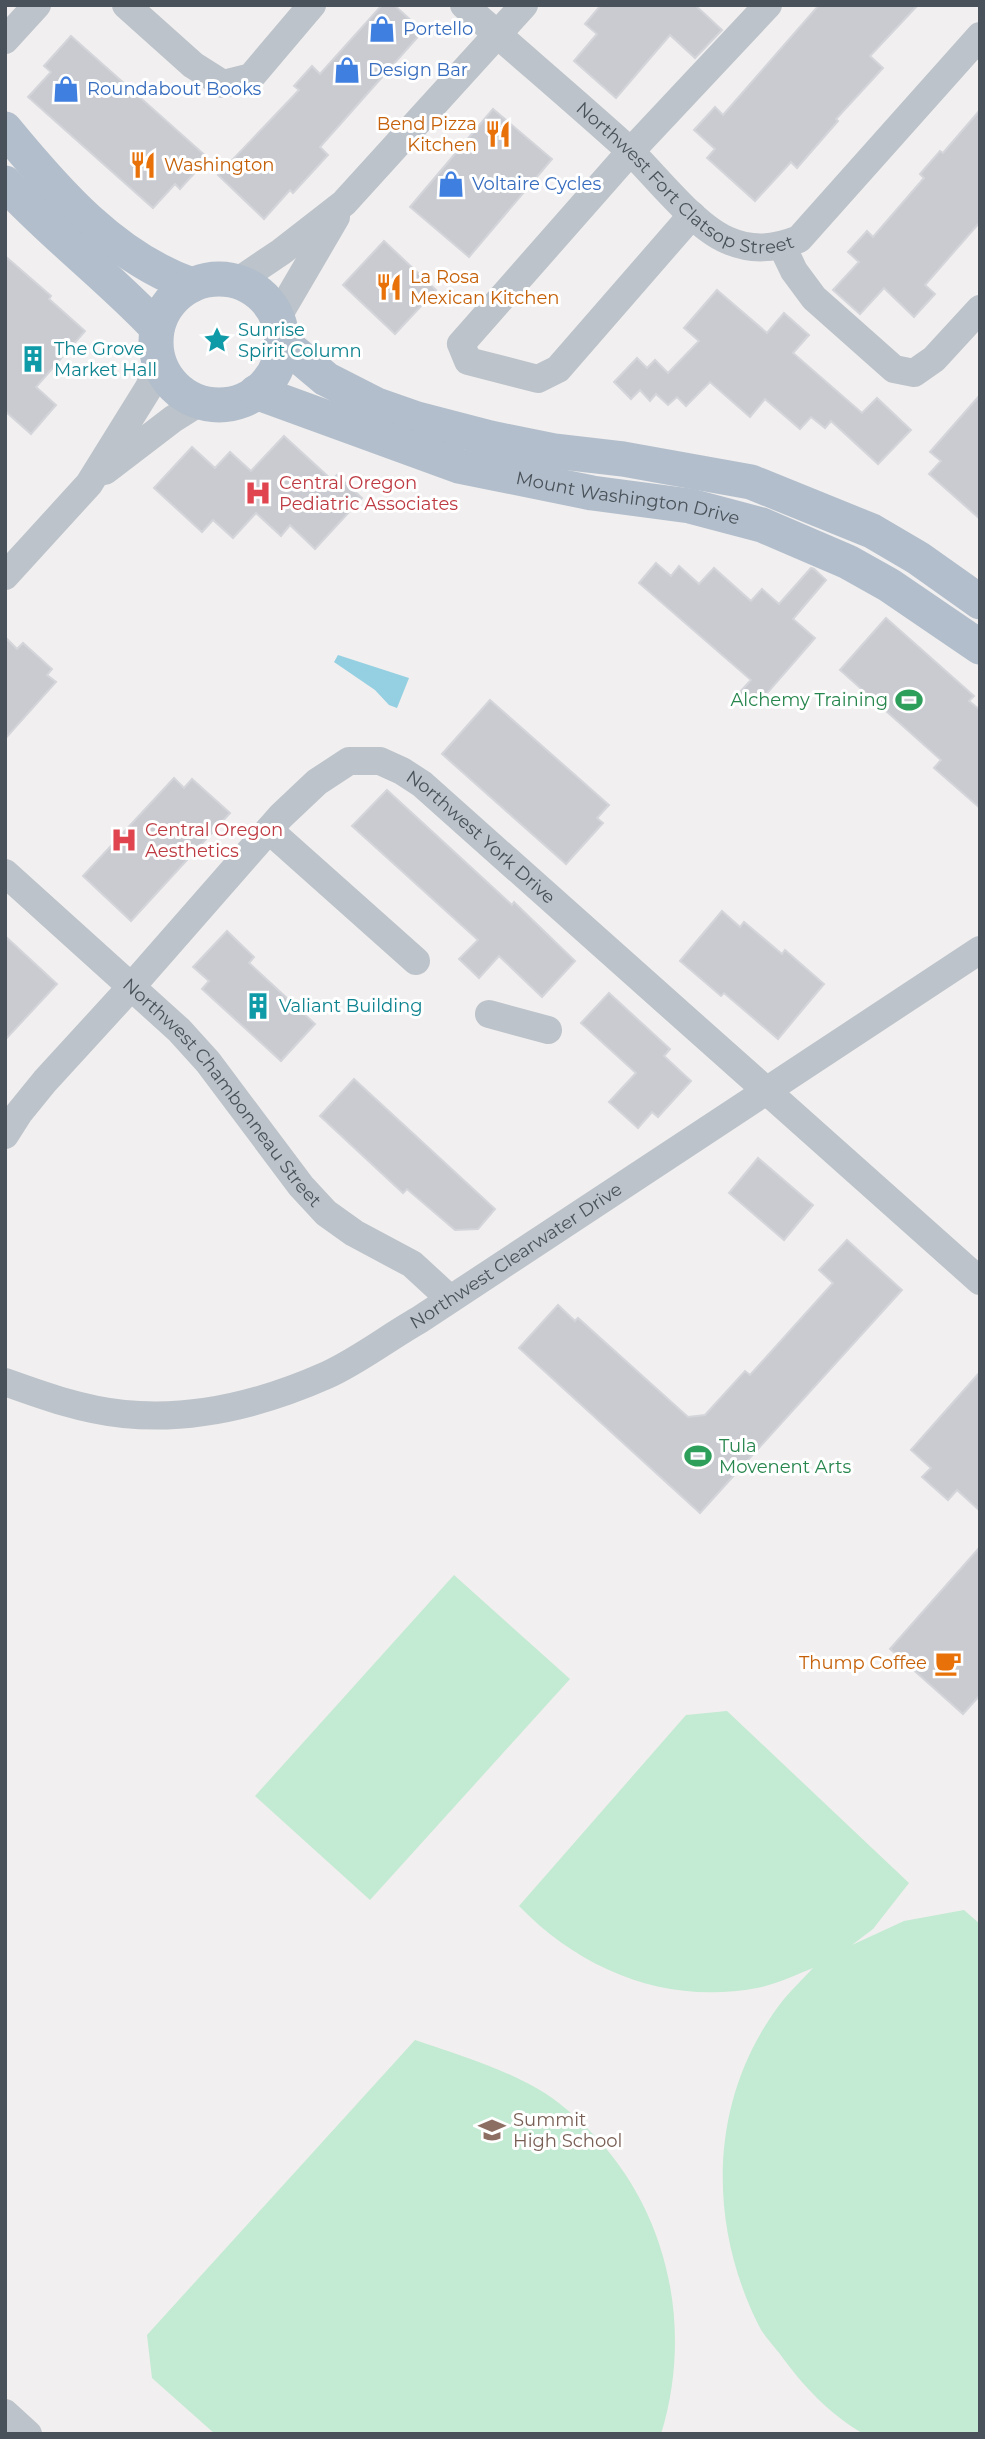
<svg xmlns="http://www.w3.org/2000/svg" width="985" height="2439" viewBox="0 0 985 2439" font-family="Montserrat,sans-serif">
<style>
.green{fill:#c3ead2}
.water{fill:#95d0e2}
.building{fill:#c9cbd1;stroke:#d4d5da;stroke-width:2}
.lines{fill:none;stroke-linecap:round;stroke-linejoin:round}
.minor{stroke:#bcc3ca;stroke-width:28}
.major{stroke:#b2becb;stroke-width:35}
.labels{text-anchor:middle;stroke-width:6;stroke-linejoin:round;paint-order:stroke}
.shop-label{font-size:18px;fill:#366cbe;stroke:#fff;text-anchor:start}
.food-label{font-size:18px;fill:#c56008;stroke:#fff;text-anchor:end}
.street-label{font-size:18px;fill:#49525a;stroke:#fff}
.culture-label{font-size:18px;fill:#0d838f;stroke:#fff;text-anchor:start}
.health-label{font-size:18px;fill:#be3a42;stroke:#fff;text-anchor:start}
.leisure-label{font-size:18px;fill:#27864d;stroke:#fff;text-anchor:end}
.education-label{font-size:18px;fill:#785e54;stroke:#fff;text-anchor:start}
</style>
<rect width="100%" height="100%" fill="#f1efef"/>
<g class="green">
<path d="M 454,1575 L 570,1679 L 370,1900 L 255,1796 Z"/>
<path d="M 727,1711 L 909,1883 L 873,1929 L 852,1945 L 904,1921 L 964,1910 L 980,1924 L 980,2434 L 864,2434 C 829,2414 803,2386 780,2354 C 773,2345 763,2335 758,2324 C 706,2219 709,2094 784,1999 C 793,1988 804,1978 813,1968 C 795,1975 777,1984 757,1988 C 667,2005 582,1971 519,1906 L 686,1715 Z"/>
<path d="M 415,2040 C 453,2053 493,2065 529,2084 C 551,2095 571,2112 588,2129 C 668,2208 694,2327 661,2434 L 215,2434 L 152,2378 L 147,2335 Z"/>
</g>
<path class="water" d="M 338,655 L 409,678 L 397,708 L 389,705 L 375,690 L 334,662 Z"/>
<g class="building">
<path d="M 382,5 L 394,5 L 423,31 L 320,147 L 328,155 L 293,193 L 290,190 L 264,219 L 218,175 L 299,90 L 294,86 L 312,66 L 320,74 Z"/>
<path d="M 601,5 L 695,5 L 722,30 L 695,58 L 670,35 L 616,98 L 574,61 L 597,34 L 585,24 Z"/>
<path d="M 819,5 L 918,5 L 870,56 L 883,68 L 836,119 L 838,121 L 797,168 L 791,162 L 755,201 L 707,158 L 715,149 L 694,130 L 715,107 L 723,115 Z"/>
<path d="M 71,36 L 208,158 L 180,189 L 175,184 L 153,208 L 28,97 L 51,72 L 44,66 Z"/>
<path d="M 493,109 L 552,159 L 469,257 L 410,207 Z"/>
<path d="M 980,110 L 980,222 L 925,285 L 935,294 L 914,317 L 884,288 L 860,314 L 833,290 L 859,262 L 848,252 L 867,231 L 873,237 L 924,178 L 920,174 L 940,151 L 943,153 Z"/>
<path d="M 384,241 L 436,290 L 395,334 L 343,285 Z"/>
<path d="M 5,256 L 51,296 L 49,299 L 85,331 L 36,387 L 56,405 L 31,434 L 5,411 Z"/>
<path d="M 717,290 L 767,333 L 784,313 L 809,335 L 793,353 L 862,413 L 877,398 L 911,430 L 878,464 L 831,421 L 825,428 L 811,417 L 800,429 L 765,399 L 750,417 L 710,382 L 686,406 L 677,397 L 668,405 L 656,394 L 650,401 L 640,390 L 631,399 L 614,382 L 637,358 L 647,368 L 655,360 L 668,373 L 699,341 L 684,328 Z"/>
<path d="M 980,395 L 980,519 L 929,474 L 941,461 L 930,452 Z"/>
<path d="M 284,436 L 332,480 L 337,475 L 362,498 L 315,549 L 290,525 L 281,536 L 256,513 L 233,538 L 213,520 L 202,532 L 154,488 L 192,447 L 215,468 L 230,452 L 251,471 Z"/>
<path d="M 656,563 L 671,576 L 679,566 L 699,584 L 714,568 L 751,601 L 762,589 L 779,604 L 811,568 L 814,569 L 826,580 L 793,619 L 815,638 L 755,707 L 739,693 L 751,680 L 639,583 Z"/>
<path d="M 886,618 L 974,696 L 969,701 L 980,710 L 980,808 L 934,768 L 941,760 L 840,670 Z"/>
<path d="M 5,637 L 17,649 L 23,643 L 52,669 L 47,675 L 56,682 L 5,739 Z"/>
<path d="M 490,700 L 609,805 L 597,818 L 603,823 L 566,864 L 442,754 Z"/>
<path d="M 174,778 L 184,788 L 192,779 L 230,813 L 131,921 L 83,876 Z"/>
<path d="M 387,790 L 512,905 L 514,902 L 575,961 L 542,997 L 499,956 L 479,978 L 459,959 L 478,940 L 352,826 Z"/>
<path d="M 722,911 L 740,927 L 744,922 L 782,954 L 785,950 L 824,984 L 778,1039 L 724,993 L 721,996 L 680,961 Z"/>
<path d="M 227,931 L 254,957 L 249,963 L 315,1024 L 281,1061 L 202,989 L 209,981 L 193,967 Z"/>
<path d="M 5,936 L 57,984 L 5,1040 Z"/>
<path d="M 609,993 L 670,1049 L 664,1056 L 691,1081 L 658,1117 L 652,1112 L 638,1128 L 609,1102 L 636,1073 L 581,1023 Z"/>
<path d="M 354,1079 L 495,1209 L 478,1229 L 455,1230 L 407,1189 L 403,1193 L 320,1116 Z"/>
<path d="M 758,1158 L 813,1205 L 784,1240 L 729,1193 Z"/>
<path d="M 847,1240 L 902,1290 L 700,1513 L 519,1348 L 558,1305 L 575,1321 L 578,1318 L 688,1417 L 705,1415 L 745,1371 L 750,1375 L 833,1283 L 819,1270 Z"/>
<path d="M 980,1372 L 980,1511 L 957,1490 L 948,1500 L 922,1477 L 931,1468 L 911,1450 Z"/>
<path d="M 980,1547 L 980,1695 L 963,1714 L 890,1649 Z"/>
</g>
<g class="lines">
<g class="minor">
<path d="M 126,5 L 193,65 L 223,84 L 251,77 L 312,5"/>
<path id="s1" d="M 464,5 C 519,54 575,101 629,150 C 655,175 695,227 727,240 C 752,251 774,249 799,239 L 980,36"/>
<path d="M 5,40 L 37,5"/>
<path d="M 692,215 L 558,369 L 538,379 L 468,361 L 461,344 L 630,152 L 768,5"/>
<path d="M 782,246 L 794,271 L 814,298 L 894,369 L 914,373 L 934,359 L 980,309"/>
<path d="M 238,281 L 281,252 L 344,203 L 524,5"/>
<path d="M 277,318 L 336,217"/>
<path d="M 105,471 L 173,419 L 200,402"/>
<path d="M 5,576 L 89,484 L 148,389 L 160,364"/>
<path d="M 269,830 L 416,961"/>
<path id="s2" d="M 5,873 L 179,1030 L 208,1062 L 301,1186 L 326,1213 L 354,1233 L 412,1264 L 450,1299"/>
<path d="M 489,1014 L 548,1030"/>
<path id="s3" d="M 5,1135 L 19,1113 L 45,1081 L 132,986 L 281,816 L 317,782 L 349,761 L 380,761 L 402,771 L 422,784 L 980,1281"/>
<path id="s4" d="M 5,1382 C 44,1396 83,1410 124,1414 C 193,1421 264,1403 327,1375 C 358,1361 389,1337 419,1320 L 980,950"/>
<path d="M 5,2413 L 28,2434"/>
</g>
<g class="major">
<path d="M 5,129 C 56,191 114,258 192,285"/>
<path d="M 5,183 C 53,235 109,277 157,328"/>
<circle cx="219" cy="342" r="63"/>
<path d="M 282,342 L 326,379 L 377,405 L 417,419 L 490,438 L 554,451 L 623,459 L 751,482 L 872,531 L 918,558 L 980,602"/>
<path id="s5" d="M 256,392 L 459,466 L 592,493 L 690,506 L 762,525 L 848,562 L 889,585 L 980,647"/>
</g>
</g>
<defs>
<symbol id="shop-bare" viewBox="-9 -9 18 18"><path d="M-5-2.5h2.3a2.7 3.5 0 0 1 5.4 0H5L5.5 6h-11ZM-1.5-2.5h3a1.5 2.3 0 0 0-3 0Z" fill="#3f7fe0" stroke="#fff" stroke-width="2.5" paint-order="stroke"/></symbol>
<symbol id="restaurant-bare" viewBox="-9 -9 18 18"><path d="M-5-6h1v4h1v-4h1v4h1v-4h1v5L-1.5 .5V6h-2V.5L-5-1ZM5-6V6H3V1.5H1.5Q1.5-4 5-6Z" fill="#e8710a" stroke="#fff" stroke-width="2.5" paint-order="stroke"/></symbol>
<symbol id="sight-bare" viewBox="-9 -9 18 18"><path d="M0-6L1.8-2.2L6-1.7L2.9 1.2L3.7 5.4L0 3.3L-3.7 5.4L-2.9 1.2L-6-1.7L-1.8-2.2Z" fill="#0f9aa8" stroke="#fff" stroke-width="2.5" paint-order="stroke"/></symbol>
<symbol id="building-bare" viewBox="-9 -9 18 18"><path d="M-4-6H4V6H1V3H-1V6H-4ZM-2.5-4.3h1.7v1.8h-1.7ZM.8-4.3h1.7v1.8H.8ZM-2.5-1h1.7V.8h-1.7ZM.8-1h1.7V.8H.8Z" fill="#0f9aa8" stroke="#fff" stroke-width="2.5" paint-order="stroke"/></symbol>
<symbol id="hospital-bare" viewBox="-9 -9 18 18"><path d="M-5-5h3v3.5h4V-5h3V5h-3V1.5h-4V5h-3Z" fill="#e0444e" stroke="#fff" stroke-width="2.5" paint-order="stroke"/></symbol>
<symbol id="stadium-bare" viewBox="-9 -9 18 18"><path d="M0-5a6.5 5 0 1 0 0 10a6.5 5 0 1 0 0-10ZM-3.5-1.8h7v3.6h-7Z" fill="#2e9e5b" stroke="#fff" stroke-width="2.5" paint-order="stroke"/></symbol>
<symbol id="cafe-bare" viewBox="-9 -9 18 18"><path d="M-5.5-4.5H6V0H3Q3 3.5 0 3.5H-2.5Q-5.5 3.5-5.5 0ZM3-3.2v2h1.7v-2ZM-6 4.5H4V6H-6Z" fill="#e8710a" stroke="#fff" stroke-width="2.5" paint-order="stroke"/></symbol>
<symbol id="school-bare" viewBox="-9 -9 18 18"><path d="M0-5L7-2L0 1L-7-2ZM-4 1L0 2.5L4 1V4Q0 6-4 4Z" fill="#8d6e63" stroke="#fff" stroke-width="2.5" paint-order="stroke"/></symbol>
</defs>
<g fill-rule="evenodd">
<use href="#shop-bare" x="363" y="10" width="38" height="38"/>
<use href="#shop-bare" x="328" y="51" width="38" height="38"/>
<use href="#shop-bare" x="47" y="70" width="38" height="38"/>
<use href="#restaurant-bare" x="479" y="115" width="38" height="38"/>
<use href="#restaurant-bare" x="124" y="146" width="38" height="38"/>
<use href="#shop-bare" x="432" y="165" width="38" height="38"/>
<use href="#restaurant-bare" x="370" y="268" width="38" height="38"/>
<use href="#sight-bare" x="198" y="321" width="38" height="38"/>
<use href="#building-bare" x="14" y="340" width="38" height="38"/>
<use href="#hospital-bare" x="239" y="474" width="38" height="38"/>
<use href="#stadium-bare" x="890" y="681" width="38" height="38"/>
<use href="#hospital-bare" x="105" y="821" width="38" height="38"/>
<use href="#building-bare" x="239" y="987" width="38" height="38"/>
<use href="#stadium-bare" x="679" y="1437" width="38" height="38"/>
<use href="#cafe-bare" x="929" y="1644" width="38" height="38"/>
<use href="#school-bare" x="473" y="2111" width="38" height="38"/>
</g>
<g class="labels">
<g class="shop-label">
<text x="403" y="35">Portello</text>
<text x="368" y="76">Design Bar</text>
<text x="87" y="95">Roundabout Books</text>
<text x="472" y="190">Voltaire Cycles</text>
</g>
<g class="food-label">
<text x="477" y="130">Bend Pizza<tspan x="477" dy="21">Kitchen</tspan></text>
<text x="164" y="171" text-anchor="start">Washington</text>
<text x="410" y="283" text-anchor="start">La Rosa<tspan x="410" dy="21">Mexican Kitchen</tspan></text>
<text x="927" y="1669">Thump Coffee</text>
</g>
<g class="street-label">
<text dy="6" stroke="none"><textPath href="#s1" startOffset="287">Northwest Fort Clatsop Street</textPath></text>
<text dy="6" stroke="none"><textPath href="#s5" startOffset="388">Mount Washington Drive</textPath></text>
<text dy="6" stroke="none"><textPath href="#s3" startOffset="668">Northwest York Drive</textPath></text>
<text dy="6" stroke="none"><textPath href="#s2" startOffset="310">Northwest Chambonneau Street</textPath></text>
<text dy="6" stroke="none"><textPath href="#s4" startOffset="556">Northwest Clearwater Drive</textPath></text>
</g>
<g class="culture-label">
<text x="238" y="336">Sunrise<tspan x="238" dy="21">Spirit Column</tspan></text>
<text x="54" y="355">The Grove<tspan x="54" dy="21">Market Hall</tspan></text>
<text x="279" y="1012">Valiant Building</text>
</g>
<g class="health-label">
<text x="279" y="489">Central Oregon<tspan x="279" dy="21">Pediatric Associates</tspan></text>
<text x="145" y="836">Central Oregon<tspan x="145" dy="21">Aesthetics</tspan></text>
</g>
<g class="leisure-label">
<text x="888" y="706">Alchemy Training</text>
<text x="719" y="1452" text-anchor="start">Tula<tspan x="719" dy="21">Movenent Arts</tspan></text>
</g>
<g class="education-label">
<text x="513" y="2126">Summit<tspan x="513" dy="21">High School</tspan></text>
</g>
</g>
<rect width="985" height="2439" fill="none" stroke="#49525a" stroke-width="14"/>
</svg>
